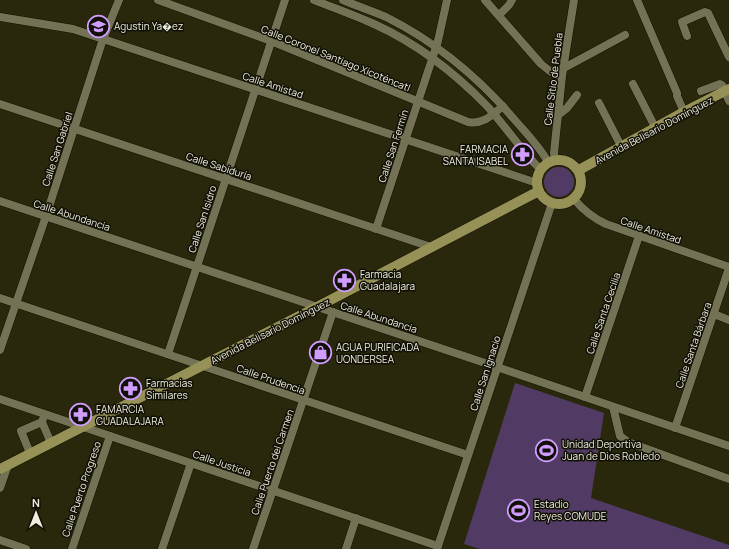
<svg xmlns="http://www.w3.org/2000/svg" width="729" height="549" viewBox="0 0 729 549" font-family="Manrope,sans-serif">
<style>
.green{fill:#513b65}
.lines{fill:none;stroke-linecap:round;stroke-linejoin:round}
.minor-casing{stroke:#131000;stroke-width:9}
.major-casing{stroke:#131000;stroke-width:11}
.minor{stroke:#747255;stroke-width:8}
.major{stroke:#969156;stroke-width:10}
.labels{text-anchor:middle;stroke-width:3;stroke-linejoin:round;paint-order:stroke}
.poi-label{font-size:10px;fill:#efeede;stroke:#111006;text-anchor:start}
.street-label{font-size:10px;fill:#efeede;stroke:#111006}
</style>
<rect width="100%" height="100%" fill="#2a280c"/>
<g class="green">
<circle cx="559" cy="182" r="15"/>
<path d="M 515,383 L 604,413 L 591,498 L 729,545 L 729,549 L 480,549 L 464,544 Z"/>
</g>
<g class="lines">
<defs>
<g id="minor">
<path d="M 158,0 L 271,41 L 468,122 C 483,125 492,115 503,106"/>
<path d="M 314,0 C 334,8 354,15 374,24 C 416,43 455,73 487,106 C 506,127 521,150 540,169"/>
<path d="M 343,0 C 357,6 372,11 386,17 C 436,42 478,77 514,119 C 526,133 539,146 548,162"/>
<path d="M 485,0 L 541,64 L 551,72 L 562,76"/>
<path d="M 637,0 L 677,93 L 677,96 L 684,112"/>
<path d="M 499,15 L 509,5 L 512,0"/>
<path d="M 0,17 L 73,29 L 537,183"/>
<path d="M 687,36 L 682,22 L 705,12 L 708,13 L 729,57"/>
<path d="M 564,68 L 625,35"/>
<path d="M 633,84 L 655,127"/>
<path d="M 701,91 L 720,84 L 722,85 L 729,101"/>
<path d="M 599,103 L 621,146"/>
<path d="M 0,104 L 431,247"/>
<path d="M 558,115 L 567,108 L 577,95"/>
<path d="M 555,160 L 554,153 L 562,76 L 574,0"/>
<path d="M 574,199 C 583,210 593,218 606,224 L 729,267"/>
<path d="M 0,201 L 497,367 L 729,446"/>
<path d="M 376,229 L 438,41 L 447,0"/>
<path d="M 0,298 L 468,455"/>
<path d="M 714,314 L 729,320"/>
<path d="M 0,350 L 46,216 L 103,39 L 119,0"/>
<path d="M 168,354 L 285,0"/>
<path d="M 585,397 L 639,236"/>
<path d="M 0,399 L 438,546"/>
<path d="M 613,407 L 620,436 L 628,442 L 729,479"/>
<path d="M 43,419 L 42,422 L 51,443"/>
<path d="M 675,428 L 729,268"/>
<path d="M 30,453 L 21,431 L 42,422"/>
<path d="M 0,488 L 8,465"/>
<path d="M 0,540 L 26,549"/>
<path d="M 72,549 L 110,436"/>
<path d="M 162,549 L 191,463"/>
<path d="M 253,549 L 333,312"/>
<path d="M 346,549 L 356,518"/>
<path d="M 437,549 L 552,203"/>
</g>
<g id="major">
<circle cx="559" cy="182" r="22"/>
<path d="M 579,170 L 684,112 L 729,89"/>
<path d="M 0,469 L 317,307 L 539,191"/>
</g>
</defs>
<use href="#minor" class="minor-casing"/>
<use href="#major" class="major-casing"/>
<use href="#minor" class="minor"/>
<use href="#major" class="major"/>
</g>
<defs>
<symbol id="school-ring" viewBox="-11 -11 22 22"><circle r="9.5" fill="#111006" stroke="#d09dfe" stroke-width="1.5"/><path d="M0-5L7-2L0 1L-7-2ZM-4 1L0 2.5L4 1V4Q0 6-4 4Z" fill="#d09dfe"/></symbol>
<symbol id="pharmacy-ring" viewBox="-11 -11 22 22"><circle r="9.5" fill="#111006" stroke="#d09dfe" stroke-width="1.5"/><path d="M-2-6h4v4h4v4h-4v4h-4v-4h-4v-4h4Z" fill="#d09dfe"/></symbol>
<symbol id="shop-ring" viewBox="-11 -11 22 22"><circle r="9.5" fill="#111006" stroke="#d09dfe" stroke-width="1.5"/><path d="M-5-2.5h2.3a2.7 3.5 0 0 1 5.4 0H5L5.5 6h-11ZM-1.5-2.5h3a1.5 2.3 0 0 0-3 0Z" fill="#d09dfe"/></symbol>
<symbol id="stadium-ring" viewBox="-11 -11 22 22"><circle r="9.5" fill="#111006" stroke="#d09dfe" stroke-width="1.5"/><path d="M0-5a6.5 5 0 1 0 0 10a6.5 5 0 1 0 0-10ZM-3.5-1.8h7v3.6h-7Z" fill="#d09dfe"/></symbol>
</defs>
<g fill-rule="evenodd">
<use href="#school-ring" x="86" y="14" width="25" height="25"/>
<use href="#pharmacy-ring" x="510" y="142" width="25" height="25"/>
<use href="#pharmacy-ring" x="332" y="268" width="25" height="25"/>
<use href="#shop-ring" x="308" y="340" width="25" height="25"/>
<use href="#pharmacy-ring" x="118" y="376" width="25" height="25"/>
<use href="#pharmacy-ring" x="68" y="402" width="25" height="25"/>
<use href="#stadium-ring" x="534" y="438" width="25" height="25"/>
<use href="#stadium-ring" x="506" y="498" width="25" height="25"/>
</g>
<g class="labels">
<g class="poi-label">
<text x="114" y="30">Agustin Ya�ez</text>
<text x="508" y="153" text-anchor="end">FARMACIA<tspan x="508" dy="12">SANTA ISABEL</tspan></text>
<text x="360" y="278">Farmacia<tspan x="360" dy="12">Guadalajara</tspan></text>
<text x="336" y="351">AGUA PURIFICADA<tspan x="336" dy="12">UONDERSEA</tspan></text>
<text x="146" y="387">Farmacias<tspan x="146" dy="12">Similares</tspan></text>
<text x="96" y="413">FAMARCIA<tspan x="96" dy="12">GUADALAJARA</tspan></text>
<text x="562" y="448">Unidad Deportiva<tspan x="562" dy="12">Juan de Dios Robledo</tspan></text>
<text x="534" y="508">Estadio<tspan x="534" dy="12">Reyes COMUDE</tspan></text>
</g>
<g class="street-label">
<text transform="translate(336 58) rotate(22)" y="4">Calle Coronel Santiago Xicoténcatl</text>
<text transform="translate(553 79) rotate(-83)" y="4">Calle Sitio de Puebla</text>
<text transform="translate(273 85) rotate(18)" y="4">Calle Amistad</text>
<text transform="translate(654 130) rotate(-28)" y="4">Avenida Belisario Domínguez</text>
<text transform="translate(393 146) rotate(-72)" y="4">Calle San Fermín</text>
<text transform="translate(57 149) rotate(-72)" y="4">Calle San Gabriel</text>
<text transform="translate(219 166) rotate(18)" y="4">Calle Sabiduría</text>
<text transform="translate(72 215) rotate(18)" y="4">Calle Abundancia</text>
<text transform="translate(202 219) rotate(-72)" y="4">Calle San Isidro</text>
<text transform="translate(651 230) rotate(19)" y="4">Calle Amistad</text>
<text transform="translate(603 313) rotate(-71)" y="4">Calle Santa Cecilia</text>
<text transform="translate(379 317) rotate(18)" y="4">Calle Abundancia</text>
<text transform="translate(270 331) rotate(-27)" y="4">Avenida Belisario Domínguez</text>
<text transform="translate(693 345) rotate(-71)" y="4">Calle Santa Bárbara</text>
<text transform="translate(485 373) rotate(-72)" y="4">Calle San Ignacio</text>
<text transform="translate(271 379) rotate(19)" y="4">Calle Prudencia</text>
<text transform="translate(272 462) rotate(-71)" y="4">Calle Puerto del Carmen</text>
<text transform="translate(222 463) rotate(19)" y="4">Calle Justicia</text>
<text transform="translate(81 489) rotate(-71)" y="4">Calle Puerto Progreso</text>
</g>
</g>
<g transform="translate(36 513)" stroke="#111006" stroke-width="3" paint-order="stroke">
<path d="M0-3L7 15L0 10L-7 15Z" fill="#efeede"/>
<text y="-6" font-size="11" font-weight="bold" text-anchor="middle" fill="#efeede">N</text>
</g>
</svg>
